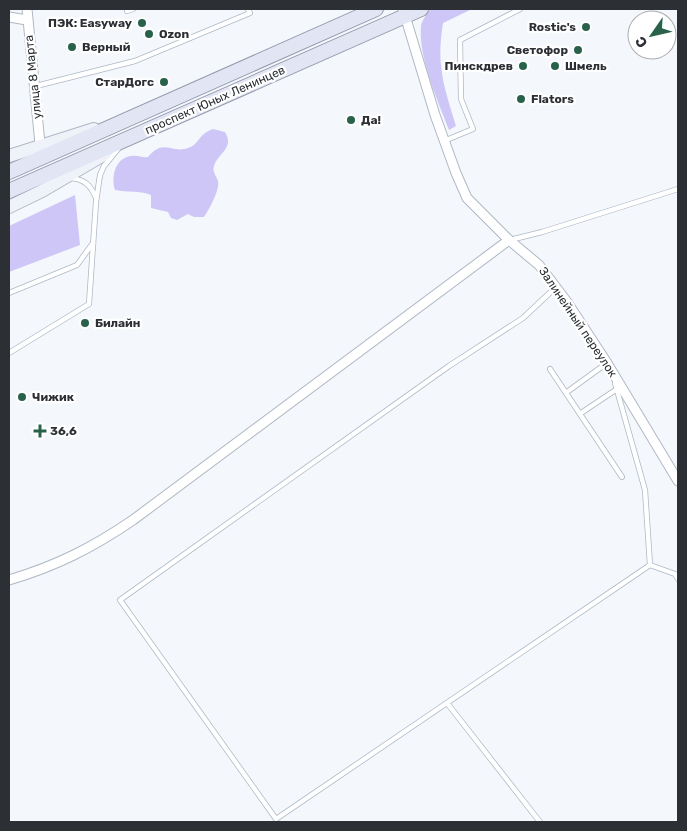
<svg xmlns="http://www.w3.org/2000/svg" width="687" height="831" viewBox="0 0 687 831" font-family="Rubik,sans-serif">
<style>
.green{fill:#cec6f6}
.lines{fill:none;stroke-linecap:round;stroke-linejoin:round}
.service-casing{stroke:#afb8c5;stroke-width:6}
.minor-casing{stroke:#afb8c5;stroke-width:11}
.secondary-casing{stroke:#afb8c5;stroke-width:14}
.primary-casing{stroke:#959aac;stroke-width:16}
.service{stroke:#fff;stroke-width:4.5}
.minor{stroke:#fff;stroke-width:9}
.secondary{stroke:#f0f2f9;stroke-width:12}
.primary{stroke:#e1e5f4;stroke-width:14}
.poi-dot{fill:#28624b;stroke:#fff;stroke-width:2}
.labels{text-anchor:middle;stroke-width:4.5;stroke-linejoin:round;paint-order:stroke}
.poi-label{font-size:12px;font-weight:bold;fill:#2c3034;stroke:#fff;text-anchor:start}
.street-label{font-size:12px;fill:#2c3034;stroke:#fff}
</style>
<rect width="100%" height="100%" fill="#f4f8fd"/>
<g class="green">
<path d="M 430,9 L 472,9 L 443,23 C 436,66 444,86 456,126 L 449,130 C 438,101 418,57 421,26 C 422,20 427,14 430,9 Z"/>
<path d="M 213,129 L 225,132 C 235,148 218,153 214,166 C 212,172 216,175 218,181 C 220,190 209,210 204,217 L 194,217 L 188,214 L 177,220 L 171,218 L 168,212 L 151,208 L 151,195 C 139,190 127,193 115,190 C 110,175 117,153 137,156 C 141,156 143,158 148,157 C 164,138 171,154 188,148 C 199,145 198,134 213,129 Z"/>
<path d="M 75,195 L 80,245 L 9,272 L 9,226 Z"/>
</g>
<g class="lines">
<defs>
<g id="service">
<path d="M 127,11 L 133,9"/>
<path d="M 36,86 L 135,61 L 250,13 L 248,9"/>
<path d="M 444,141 L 473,129 L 461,99 L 460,40 L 520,9"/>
<path d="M 70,178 C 84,179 91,185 96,198"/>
<path d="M 510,240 L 542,232 L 678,189"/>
<path d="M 556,287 L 523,318 L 449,366 L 120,600 L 276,819 L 650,565"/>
<path d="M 9,293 L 77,265 L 93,243"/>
<path d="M 9,353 L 89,304 L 96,202 L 100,175 L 104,166 L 118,149"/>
<path d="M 550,369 L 622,477"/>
<path d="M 615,383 L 645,490 L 650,565"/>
<path d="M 567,392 L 607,363"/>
<path d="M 581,413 L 617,389"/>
<path d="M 650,565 L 675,574 L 678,579"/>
<path d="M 447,703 L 540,822"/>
</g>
<g id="minor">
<path d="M 27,9 L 40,144"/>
<path d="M 403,9 L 435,115 L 456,173 L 467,198 L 509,240 L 539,265 L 567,302 L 607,363 L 678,481"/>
<path d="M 9,17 L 27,20"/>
<path d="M 9,580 C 56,566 92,548 133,520 L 509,240"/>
</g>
<g id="secondary">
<path d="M 9,156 L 94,129"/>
<path d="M 9,207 L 42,191 L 105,154"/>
</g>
<g id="primary">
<path d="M 9,172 L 376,9"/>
<path d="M 9,191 L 421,9"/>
</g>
</defs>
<use href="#service" class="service-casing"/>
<use href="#minor" class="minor-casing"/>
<use href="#secondary" class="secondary-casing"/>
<use href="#primary" class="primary-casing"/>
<use href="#service" class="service"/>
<use href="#minor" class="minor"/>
<use href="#secondary" class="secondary"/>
<use href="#primary" class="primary"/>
</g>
<g class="poi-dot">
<circle cx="142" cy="23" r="5"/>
<circle cx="586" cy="27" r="5"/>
<circle cx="149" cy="34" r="5"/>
<circle cx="72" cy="47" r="5"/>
<circle cx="578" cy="50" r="5"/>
<circle cx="523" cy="66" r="5"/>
<circle cx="555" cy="66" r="5"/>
<circle cx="164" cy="82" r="5"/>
<circle cx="521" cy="99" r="5"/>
<circle cx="351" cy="120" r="5"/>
<circle cx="85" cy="323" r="5"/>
<circle cx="22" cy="397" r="5"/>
<path d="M37.5 423.5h5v5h5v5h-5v5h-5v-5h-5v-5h5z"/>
</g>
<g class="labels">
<g class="poi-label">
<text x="132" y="27" text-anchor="end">ПЭК: Easyway</text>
<text x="576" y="31" text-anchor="end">Rostic's</text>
<text x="159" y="38">Ozon</text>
<text x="82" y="51">Верный</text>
<text x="568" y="54" text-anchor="end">Светофор</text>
<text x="513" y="70" text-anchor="end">Пинскдрев</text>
<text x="565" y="70">Шмель</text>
<text x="154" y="86" text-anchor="end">СтарДогс</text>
<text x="531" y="103">Flators</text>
<text x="361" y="124">Да!</text>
<text x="95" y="327">Билайн</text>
<text x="32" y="401">Чижик</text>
<text x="50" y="435">36,6</text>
</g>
<g class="street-label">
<text transform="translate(33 77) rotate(-96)" y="4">улица 8 Марта</text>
<text transform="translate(215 100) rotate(-24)" y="4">проспект Юных Ленинцев</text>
<text transform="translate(578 322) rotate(56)" y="4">Залинейный переулок</text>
</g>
</g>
<rect width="687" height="831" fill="none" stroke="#2c3034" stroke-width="20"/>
<g transform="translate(652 35) rotate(236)"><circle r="24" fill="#ffffff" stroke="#abacae"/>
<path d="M0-4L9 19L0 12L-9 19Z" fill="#28624b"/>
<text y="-8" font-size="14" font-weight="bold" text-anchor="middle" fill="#2c3034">С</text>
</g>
</svg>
